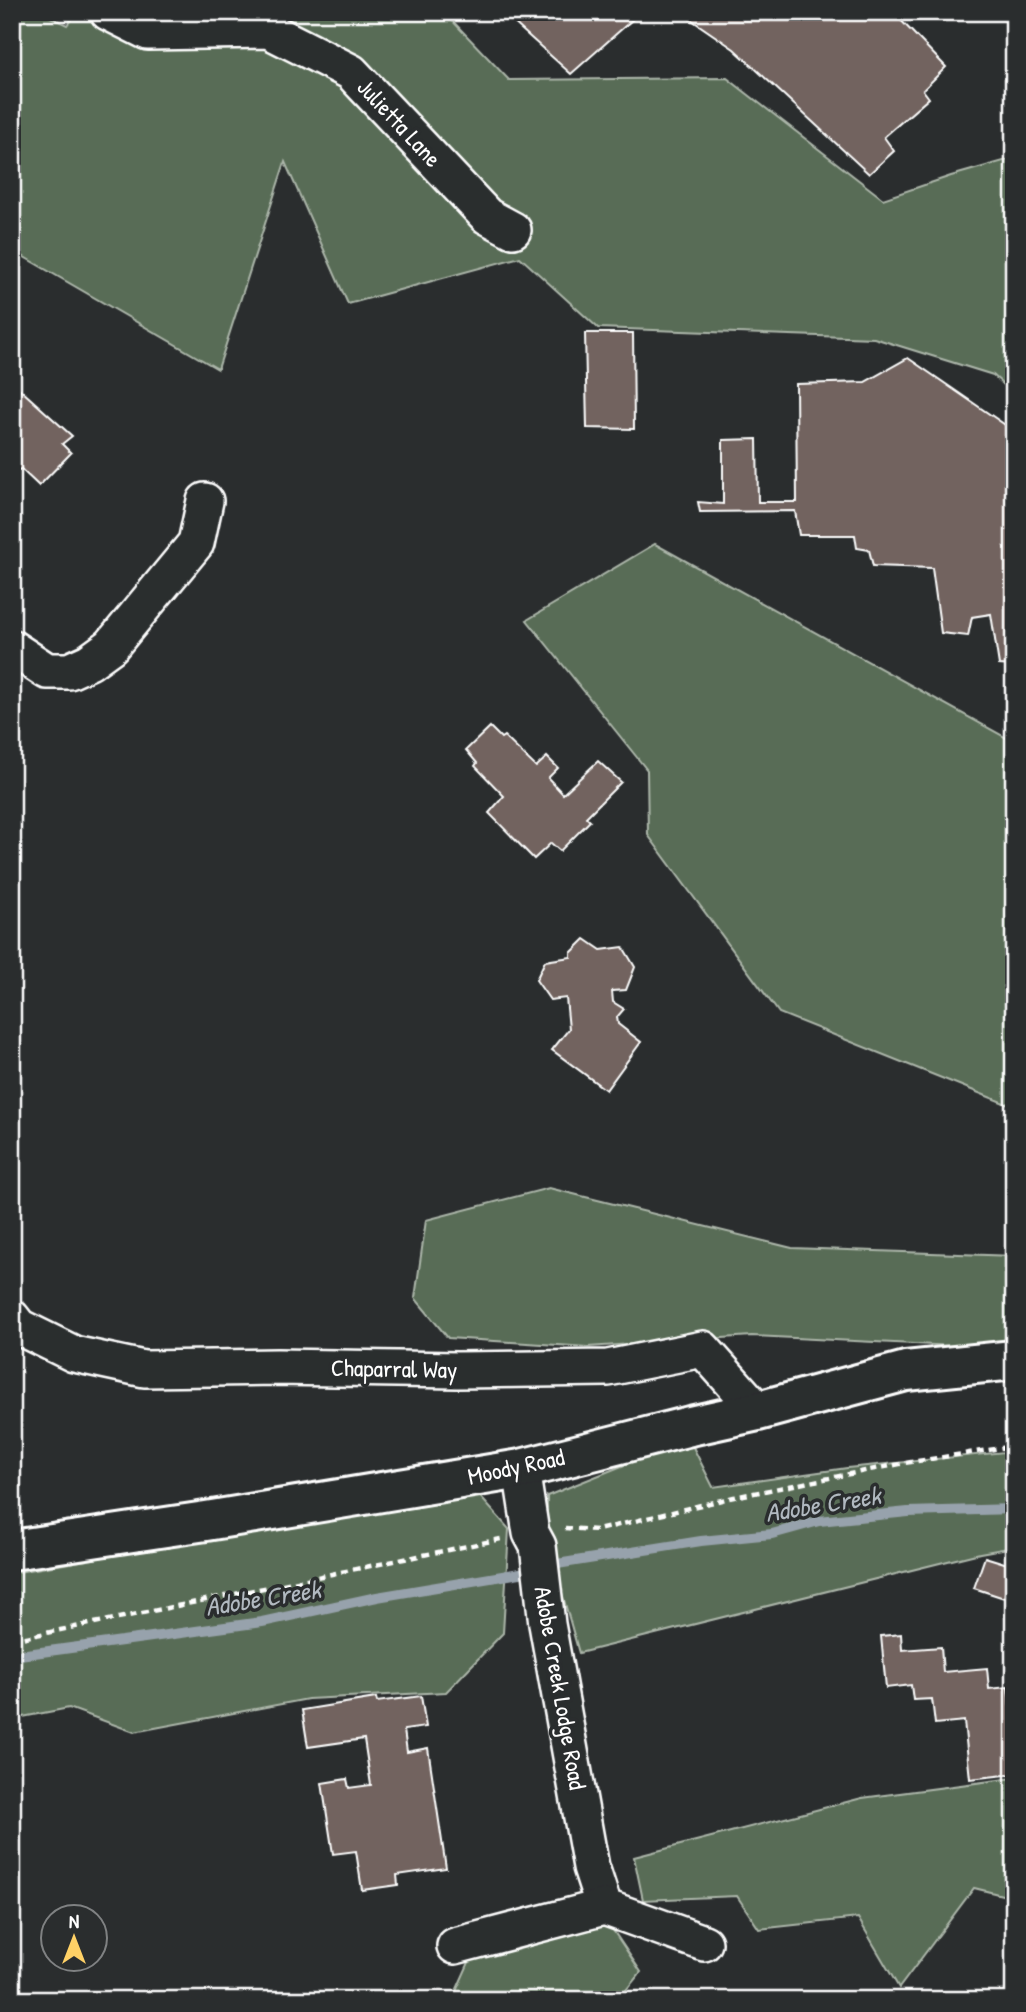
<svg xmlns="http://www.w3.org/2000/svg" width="1026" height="2012" viewBox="0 0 1026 2012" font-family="'Patrick Hand',sans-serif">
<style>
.green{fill:#596c56;stroke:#acb6aa;stroke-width:2}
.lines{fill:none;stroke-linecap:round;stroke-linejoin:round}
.stream{stroke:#97a2ac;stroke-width:10}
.building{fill:#72645f;stroke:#fff;stroke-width:2}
.street-casing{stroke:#fff;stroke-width:40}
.secondary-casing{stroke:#fff;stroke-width:44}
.path{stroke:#fff;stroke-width:4.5;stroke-dasharray:7 5;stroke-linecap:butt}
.street{stroke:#2a2d2e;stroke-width:35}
.secondary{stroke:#2a2d2e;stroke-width:38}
.labels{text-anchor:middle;stroke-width:7;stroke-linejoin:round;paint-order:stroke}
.street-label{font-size:24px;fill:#fff;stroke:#2a2d2e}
.water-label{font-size:26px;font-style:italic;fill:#b1b9c0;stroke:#2a2d2e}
</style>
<rect width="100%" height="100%" fill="#2a2d2e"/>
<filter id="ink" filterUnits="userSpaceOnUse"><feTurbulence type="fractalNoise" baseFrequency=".0143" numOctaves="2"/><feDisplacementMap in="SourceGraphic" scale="14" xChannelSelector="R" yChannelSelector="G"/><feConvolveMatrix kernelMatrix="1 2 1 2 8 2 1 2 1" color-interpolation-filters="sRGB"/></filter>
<g filter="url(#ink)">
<g class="green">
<path d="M 12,12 L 40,12 L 67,25 L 77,12 L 444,12 L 509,80 L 727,78 L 883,199 L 951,176 L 1014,158 L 1014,394 L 993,375 L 874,338 L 598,328 L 520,257 L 348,304 L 285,162 L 218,369 L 12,250 Z"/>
<path d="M 655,544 L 1014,742 L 1014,1107 L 779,1013 L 648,835 L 647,770 L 527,620 Z"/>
<path d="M 549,1188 L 792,1248 L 1014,1256 L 1014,1349 L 752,1336 L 588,1347 L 448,1338 L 415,1298 L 426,1220 Z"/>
<path d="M 689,1439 L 713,1487 L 847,1468 L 1014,1451 L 1014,1547 L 980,1553 L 579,1653 L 547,1540 L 547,1496 Z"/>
<path d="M 476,1492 L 509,1529 L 503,1633 L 446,1692 L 308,1699 L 134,1732 L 69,1708 L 12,1719 L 12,1573 Z"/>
<path d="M 1014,1778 L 1014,1898 L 974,1888 L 899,1988 L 858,1918 L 759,1929 L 737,1896 L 643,1900 L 634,1857 L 862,1798 Z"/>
<path d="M 590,1896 L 641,1972 L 618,2000 L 452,2000 L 488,1920 Z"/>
</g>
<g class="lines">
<g class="stream">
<path d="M 557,1564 L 701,1541 L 772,1534 L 819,1521 L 908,1512 L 1014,1509"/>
<path d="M 12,1656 L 262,1622 L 377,1597 L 520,1573"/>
</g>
</g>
<g class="building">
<path d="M 502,12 L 641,12 L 571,74 Z"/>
<path d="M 680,12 L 794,12 L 798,16 L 802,12 L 893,12 L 946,67 L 923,90 L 929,98 L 884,137 L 894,151 L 869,174 L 734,49 Z"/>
<path d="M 585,333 L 633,333 L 634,429 L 587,428 Z"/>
<path d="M 908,358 L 1014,431 L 1014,497 L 1012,512 L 1014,512 L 1014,666 L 999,665 L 991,614 L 972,617 L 968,636 L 941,633 L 932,568 L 873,566 L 869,550 L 857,548 L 855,535 L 799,535 L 795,511 L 700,512 L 698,502 L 723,504 L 723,440 L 757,439 L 758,502 L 797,502 L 796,384 L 865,382 Z"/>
<path d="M 12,382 L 72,436 L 62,444 L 71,453 L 39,486 L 21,469 L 15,472 L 12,470 Z"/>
<path d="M 490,727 L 501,738 L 504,736 L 536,767 L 547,757 L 558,768 L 548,778 L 563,794 L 598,761 L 621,782 L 586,817 L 590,821 L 560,851 L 551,843 L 534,859 L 489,813 L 504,796 L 475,766 L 477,763 L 466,750 Z"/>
<path d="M 585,939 L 601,950 L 623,947 L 635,967 L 626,990 L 612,991 L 613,1002 L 624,1009 L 617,1017 L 618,1024 L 641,1042 L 606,1090 L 552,1050 L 569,1029 L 566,998 L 550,1000 L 536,980 L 545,961 L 571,957 L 571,953 Z"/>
<path d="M 985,1557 L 1014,1566 L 1004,1598 L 974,1588 Z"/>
<path d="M 901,1634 L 902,1650 L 941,1647 L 943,1672 L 987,1668 L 989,1689 L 1008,1687 L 1010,1708 L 1014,1707 L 1014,1774 L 970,1779 L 964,1721 L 935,1724 L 932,1699 L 913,1700 L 911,1685 L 886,1688 L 881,1636 Z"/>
<path d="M 421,1696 L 426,1727 L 404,1730 L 407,1752 L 428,1748 L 446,1868 L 397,1875 L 398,1885 L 362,1890 L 356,1851 L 333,1854 L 322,1783 L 347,1779 L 349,1788 L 371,1785 L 364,1739 L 308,1747 L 302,1710 L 376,1698 L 377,1702 Z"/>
</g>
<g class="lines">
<defs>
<g id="street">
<path d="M 108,12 L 148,32 L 268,30 L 351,72 L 487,216 L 513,230"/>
<path d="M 12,648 L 47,671 L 69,671 L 89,662 L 111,646 L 196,543 L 205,501"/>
<path d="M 12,1318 L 19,1327 L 74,1354 L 144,1369 L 277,1367 L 457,1370 L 608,1368 L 703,1349 L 758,1411"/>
<path d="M 521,1469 L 531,1533 L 538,1546 L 547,1624 L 591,1867 L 604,1907"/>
<path d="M 455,1946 L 604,1907 L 704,1943"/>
</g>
<path id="secondary" d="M 12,1550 L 206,1521 L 521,1469 L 690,1426 L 758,1411 L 906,1371 L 1014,1360"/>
</defs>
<use href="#street" class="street-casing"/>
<use href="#secondary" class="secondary-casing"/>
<g class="path">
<path d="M 565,1528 L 598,1530 L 734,1497 L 905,1463 L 1014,1446"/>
<path d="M 12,1640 L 501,1539"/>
</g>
<use href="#street" class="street"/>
<use href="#secondary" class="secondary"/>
</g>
</g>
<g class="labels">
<g class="street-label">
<text transform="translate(399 123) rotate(47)" y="8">Julietta Lane</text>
<text transform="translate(394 1369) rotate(1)" y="8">Chaparral Way</text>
<text transform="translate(516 1467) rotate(-12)" y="8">Moody Road</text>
<text transform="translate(560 1688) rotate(80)" y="8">Adobe Creek Lodge Road</text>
</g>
<g class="water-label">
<text transform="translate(823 1504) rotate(-9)" y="9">Adobe Creek</text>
<text transform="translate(263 1598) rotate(-9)" y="9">Adobe Creek</text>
</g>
</g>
<rect width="1026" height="2012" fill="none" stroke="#2a2d2e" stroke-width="42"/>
<rect x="21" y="21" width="984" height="1970" fill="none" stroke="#fff" stroke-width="2.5" filter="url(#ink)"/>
<g transform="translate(74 1938)"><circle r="33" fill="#2a2d2e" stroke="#7f8182" stroke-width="2"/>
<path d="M0-5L12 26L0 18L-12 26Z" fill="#ffd166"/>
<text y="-10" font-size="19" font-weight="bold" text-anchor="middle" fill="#ffffff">N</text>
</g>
</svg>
